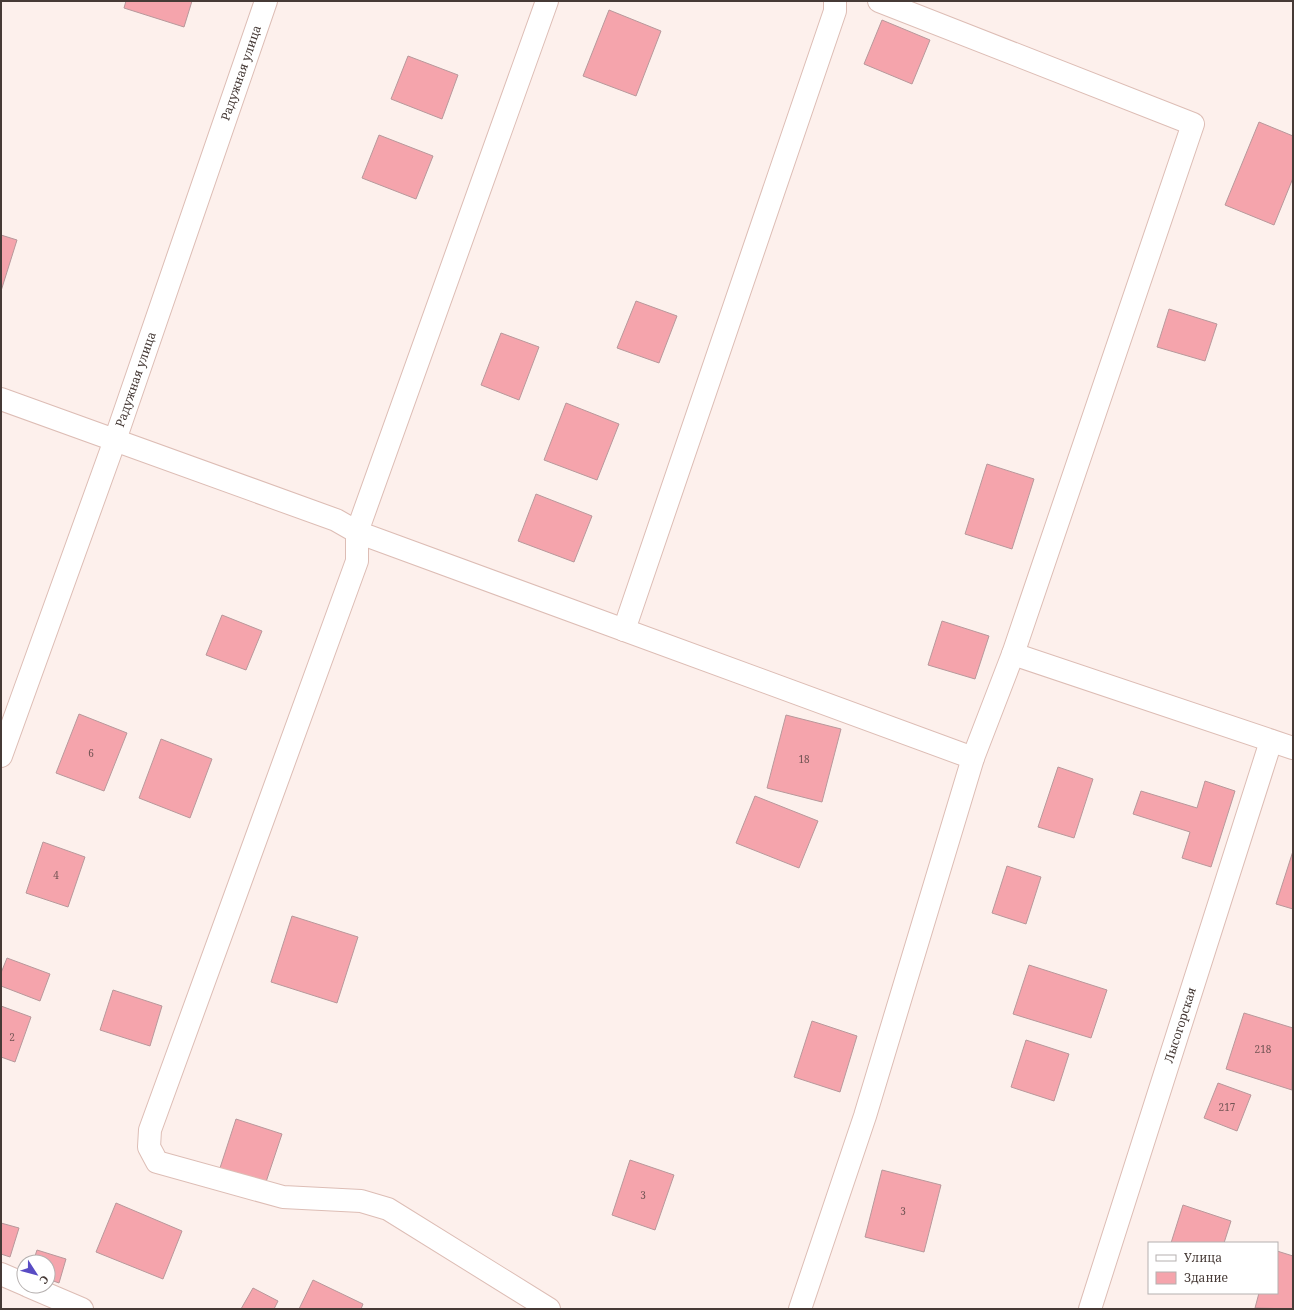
<svg xmlns="http://www.w3.org/2000/svg" width="1294" height="1310" viewBox="0 0 1294 1310" font-family="'Noto Serif',serif">
<style>
.building{fill:#f5a4ac;stroke:#b8989b}
.lines{fill:none;stroke-linecap:round;stroke-linejoin:round}
.minor-casing{stroke:#ddbdb5;stroke-width:24}
.minor{stroke:#fff;stroke-width:22}
.labels{text-anchor:middle;stroke-width:3;stroke-linejoin:round;paint-order:stroke}
.number-label{font-size:10px;fill:#725454}
.street-label{font-size:12px;fill:#463a36;stroke:#fff}
</style>
<rect width="100%" height="100%" fill="#fdf0ec"/>
<g class="building">
<path d="M 126,1 L 192,1 L 184,27 L 124,8 Z"/>
<path d="M 609,10 L 661,31 L 636,96 L 583,76 Z"/>
<path d="M 882,20 L 930,40 L 912,84 L 864,64 Z"/>
<path d="M 408,56 L 458,75 L 442,119 L 391,99 Z"/>
<path d="M 1259,122 L 1293,136 L 1293,178 L 1274,225 L 1225,205 Z"/>
<path d="M 379,135 L 433,156 L 416,199 L 362,178 Z"/>
<path d="M 1,235 L 17,240 L 1,291 Z"/>
<path d="M 636,301 L 677,316 L 659,363 L 617,348 Z"/>
<path d="M 1169,309 L 1217,324 L 1205,361 L 1157,347 Z"/>
<path d="M 501,333 L 539,347 L 519,400 L 481,385 Z"/>
<path d="M 566,403 L 619,424 L 597,480 L 544,460 Z"/>
<path d="M 987,464 L 1034,479 L 1012,549 L 965,534 Z"/>
<path d="M 536,494 L 592,516 L 574,562 L 518,541 Z"/>
<path d="M 222,615 L 262,631 L 246,670 L 206,655 Z"/>
<path d="M 942,621 L 989,636 L 975,679 L 928,665 Z"/>
<path d="M 79,714 L 127,733 L 104,791 L 56,773 Z"/>
<path d="M 786,715 L 841,729 L 822,802 L 767,788 Z"/>
<path d="M 161,739 L 212,759 L 190,818 L 139,798 Z"/>
<path d="M 1058,767 L 1093,779 L 1074,838 L 1038,827 Z"/>
<path d="M 1205,781 L 1235,791 L 1211,867 L 1182,858 L 1190,832 L 1133,814 L 1141,791 L 1197,808 Z"/>
<path d="M 755,796 L 818,821 L 799,868 L 736,843 Z"/>
<path d="M 43,842 L 85,857 L 68,907 L 26,893 Z"/>
<path d="M 1293,851 L 1293,909 L 1276,904 Z"/>
<path d="M 1007,866 L 1041,877 L 1026,924 L 992,913 Z"/>
<path d="M 292,916 L 358,937 L 337,1003 L 271,982 Z"/>
<path d="M 7,958 L 50,974 L 40,1001 L 1,986 L 1,973 Z"/>
<path d="M 1029,965 L 1107,990 L 1091,1038 L 1013,1014 Z"/>
<path d="M 113,990 L 162,1006 L 150,1046 L 100,1030 Z"/>
<path d="M 1,1006 L 31,1017 L 15,1062 L 1,1057 Z"/>
<path d="M 1244,1013 L 1293,1028 L 1292,1090 L 1226,1069 Z"/>
<path d="M 812,1021 L 857,1036 L 840,1092 L 794,1077 Z"/>
<path d="M 1026,1040 L 1069,1054 L 1054,1101 L 1011,1087 Z"/>
<path d="M 1218,1083 L 1251,1095 L 1237,1131 L 1204,1118 Z"/>
<path d="M 236,1119 L 282,1134 L 265,1185 L 219,1171 Z"/>
<path d="M 630,1160 L 674,1175 L 655,1230 L 612,1215 Z"/>
<path d="M 882,1170 L 941,1185 L 924,1252 L 865,1237 Z"/>
<path d="M 116,1203 L 182,1231 L 163,1279 L 96,1252 Z"/>
<path d="M 1183,1205 L 1231,1221 L 1224,1243 L 1171,1243 Z"/>
<path d="M 1,1223 L 19,1228 L 10,1257 L 1,1254 Z"/>
<path d="M 37,1250 L 66,1259 L 59,1283 L 48,1279 L 48,1262 L 33,1262 Z"/>
<path d="M 1277,1251 L 1293,1256 L 1293,1309 L 1255,1308 L 1259,1293 L 1277,1293 Z"/>
<path d="M 313,1280 L 363,1304 L 361,1309 L 299,1309 Z"/>
<path d="M 253,1288 L 278,1301 L 274,1309 L 241,1309 Z"/>
</g>
<g class="lines">
<defs>
<g id="minor">
<path d="M 547,1 L 357,532 L 973,758"/>
<path d="M 1,399 L 336,520 L 357,532 L 357,561 L 150,1130 L 149,1147 L 157,1162 L 283,1197 L 361,1201 L 388,1209 L 549,1309"/>
<path d="M 624,630 L 835,11 L 835,1"/>
<path d="M 1013,654 L 1293,748"/>
<path id="s1" d="M 1,756 L 115,440 L 266,1"/>
<path d="M 1,1274 L 24,1284"/>
<path d="M 28,1286 L 82,1309"/>
<path d="M 800,1309 L 865,1116 L 973,758 L 1013,654 L 1193,124 L 879,1"/>
<path id="s2" d="M 1090,1309 L 1271,741"/>
</g>
</defs>
<use href="#minor" class="minor-casing"/>
<use href="#minor" class="minor"/>
</g>
<g class="labels">
<g class="number-label">
<text x="91" y="757">6</text>
<text x="804" y="763">18</text>
<text x="56" y="879">4</text>
<text x="12" y="1041">2</text>
<text x="1263" y="1053">218</text>
<text x="1227" y="1111">217</text>
<text x="643" y="1199">3</text>
<text x="903" y="1215">3</text>
</g>
<g class="street-label">
<text dy="4" stroke="none"><textPath href="#s1" startOffset="724">Радужная улица</textPath></text>
<text dy="4" stroke="none"><textPath href="#s1" startOffset="400">Радужная улица</textPath></text>
<text dy="4" stroke="none"><textPath href="#s2" startOffset="298">Лысогорская</textPath></text>
</g>
</g>
<rect width="1294" height="1310" fill="none" stroke="#463a36" stroke-width="4"/>
<rect x="1148" y="1242" width="130" height="52" fill="#ffffff" stroke="#b5b0af"/>
<rect x="1156" y="1255" width="20" height="6" fill="#ffffff" stroke="#b5b0af"/>
<text x="1184" y="1262" font-size="12" fill="#463a36">Улица</text>
<rect x="1156" y="1272" width="20" height="12" fill="#f5a4ac" stroke="#b5b0af"/>
<text x="1184" y="1282" font-size="12" fill="#463a36">Здание</text>
<g transform="translate(36 1274) rotate(126)"><circle r="19" fill="#ffffff" stroke="#b5b0af"/>
<path d="M0-3L7 15L0 10L-7 15Z" fill="#594cc4"/>
<text y="-6" font-size="11" font-weight="bold" text-anchor="middle" fill="#463a36">С</text>
</g>
</svg>
